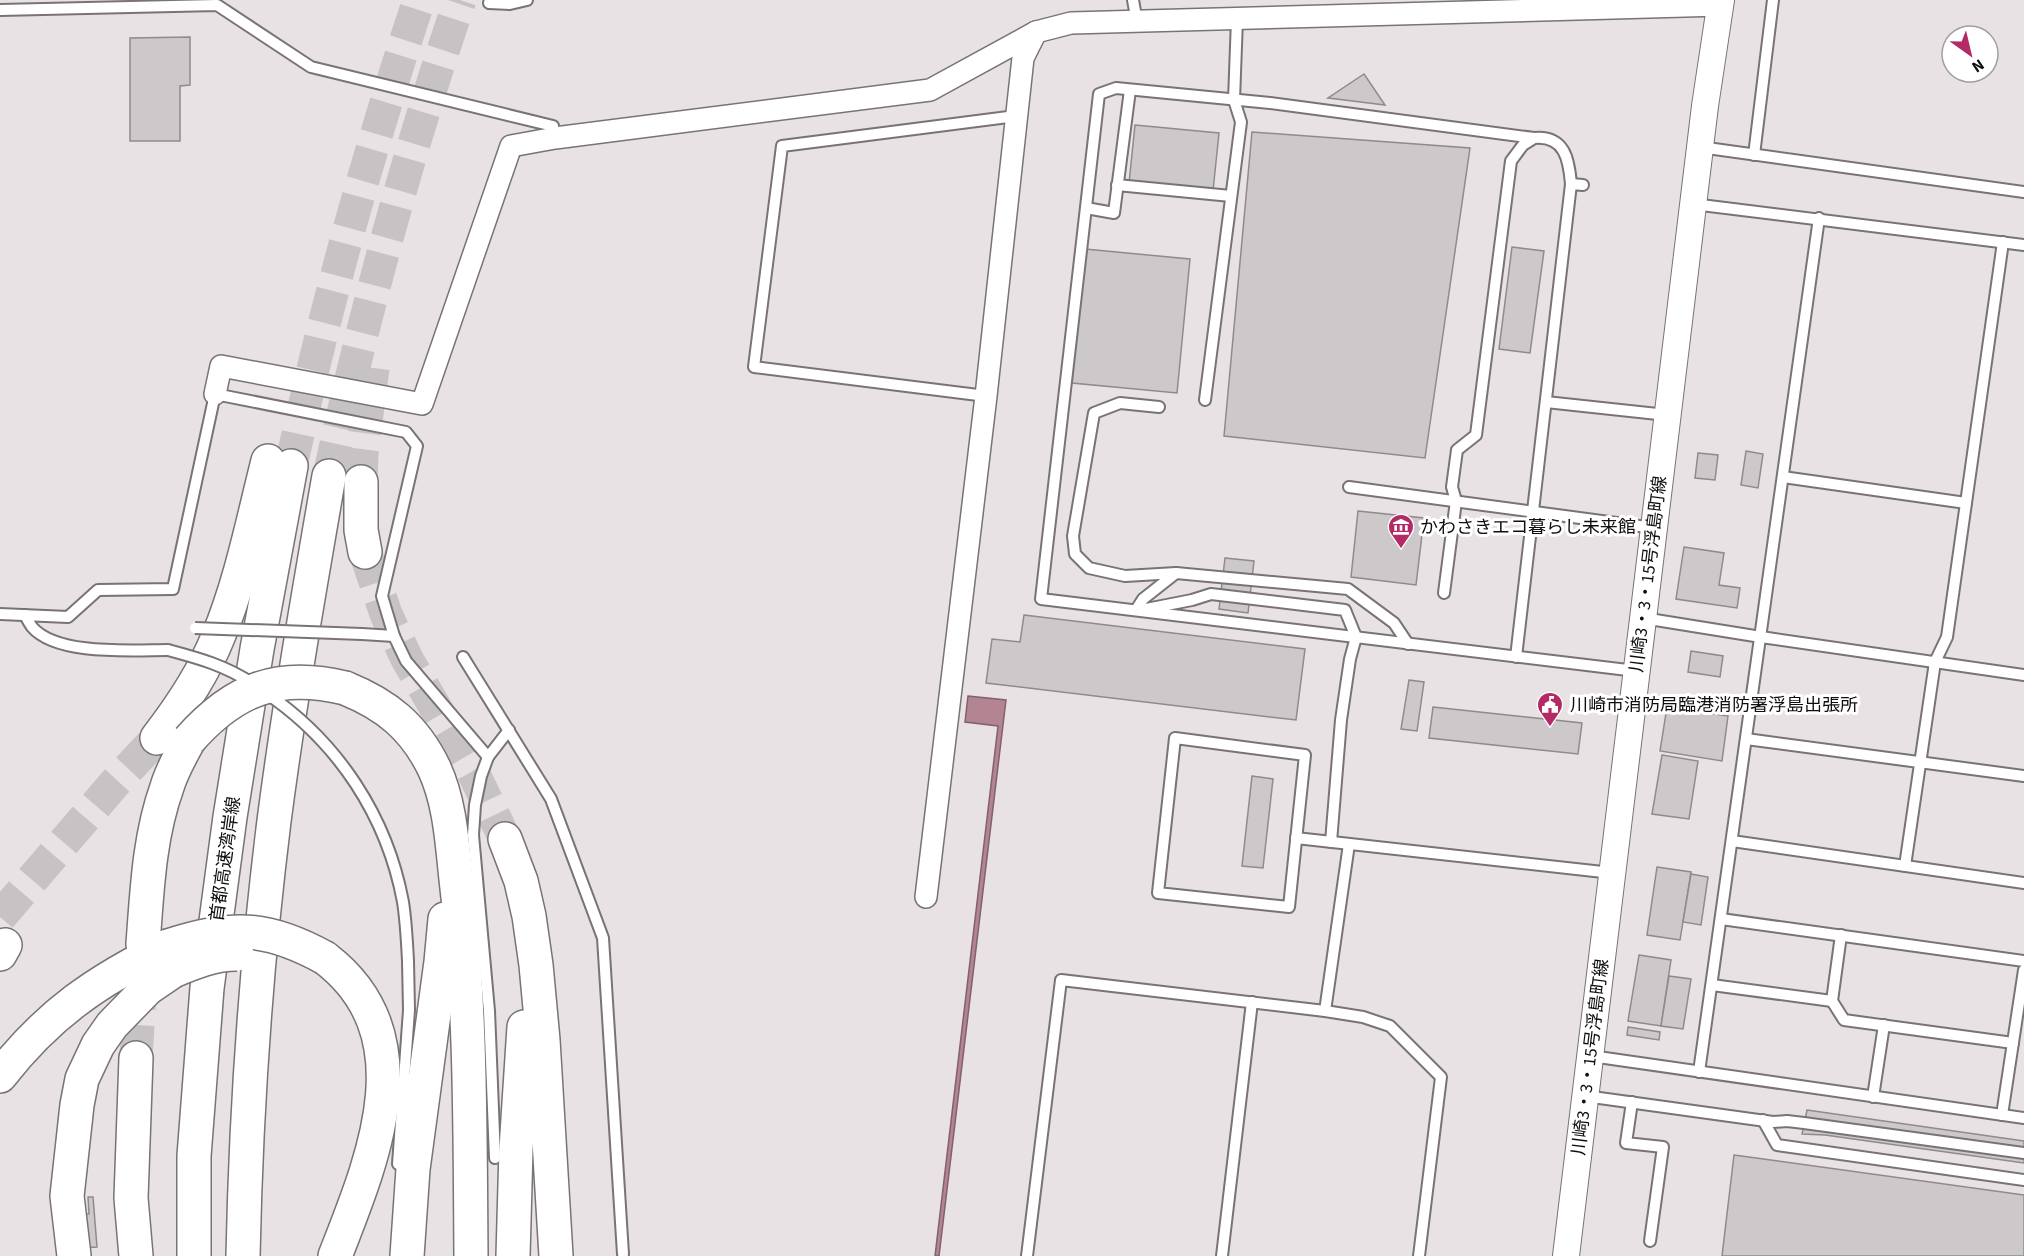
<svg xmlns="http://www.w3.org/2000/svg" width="2024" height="1256" viewBox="0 0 2024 1256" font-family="'Source Sans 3','Noto Sans JP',sans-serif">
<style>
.water{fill:#b38492;stroke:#82616a;stroke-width:1.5}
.building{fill:#cdc8c9;stroke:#8f8a8b;stroke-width:1.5}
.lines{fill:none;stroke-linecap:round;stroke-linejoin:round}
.motorway-tunnel{stroke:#c7c2c4;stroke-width:33;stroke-dasharray:33 16;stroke-linecap:butt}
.service-casing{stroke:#787375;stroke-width:14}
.minor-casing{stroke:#787375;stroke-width:24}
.tertiary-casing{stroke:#787375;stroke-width:28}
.motorway-casing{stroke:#787375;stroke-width:36}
.service{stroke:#fff;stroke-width:10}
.minor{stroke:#fff;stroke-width:21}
.tertiary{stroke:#fff;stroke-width:26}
.motorway{stroke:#fff;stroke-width:33}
.service-bridge-casing{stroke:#787375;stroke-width:14;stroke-linecap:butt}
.motorway-bridge-casing{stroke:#787375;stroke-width:36;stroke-linecap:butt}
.service-bridge{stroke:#fff;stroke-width:10}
.motorway-bridge{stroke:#fff;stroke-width:33}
.labels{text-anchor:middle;stroke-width:6;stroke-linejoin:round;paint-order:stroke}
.poi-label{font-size:18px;fill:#0f0e0e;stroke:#fff;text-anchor:start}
.street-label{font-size:18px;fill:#0f0e0e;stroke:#fff}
</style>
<rect width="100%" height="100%" fill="#e8e2e4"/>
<path class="water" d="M 968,696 L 1006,700 L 939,1256 L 935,1256 L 998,726 L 965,722 Z"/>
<g class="building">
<path d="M 190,37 L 190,85 L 180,86 L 180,141 L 130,141 L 130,38 Z"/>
<path d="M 1364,74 L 1385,105 L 1328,98 Z"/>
<path d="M 1135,125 L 1219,133 L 1213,191 L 1129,183 Z"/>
<path d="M 1252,132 L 1470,148 L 1425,458 L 1224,436 Z"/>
<path d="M 1512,247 L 1544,251 L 1530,353 L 1499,349 Z"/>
<path d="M 1085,249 L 1190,259 L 1177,393 L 1072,383 Z"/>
<path d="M 1746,451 L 1763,454 L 1758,488 L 1741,485 Z"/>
<path d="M 1698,453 L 1718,455 L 1715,480 L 1695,478 Z"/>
<path d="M 1358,511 L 1424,518 L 1416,585 L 1351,577 Z"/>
<path d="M 1684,547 L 1724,553 L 1719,585 L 1740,588 L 1737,608 L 1676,599 Z"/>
<path d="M 1225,558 L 1254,561 L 1248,613 L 1219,609 Z"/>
<path d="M 1024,615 L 1305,649 L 1296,720 L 986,683 L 992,639 L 1020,642 Z"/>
<path d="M 1691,651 L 1723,656 L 1720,677 L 1688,672 Z"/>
<path d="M 1409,680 L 1424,682 L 1417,731 L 1401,729 Z"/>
<path d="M 1433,707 L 1582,723 L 1578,754 L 1429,738 Z"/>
<path d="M 1667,707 L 1728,716 L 1722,761 L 1660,751 Z"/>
<path d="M 1662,755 L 1698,761 L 1689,819 L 1652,814 Z"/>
<path d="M 1252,776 L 1273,779 L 1263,868 L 1242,866 Z"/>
<path d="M 1657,867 L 1691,872 L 1680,940 L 1647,935 Z"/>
<path d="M 1691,874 L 1708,877 L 1701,925 L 1683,922 Z"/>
<path d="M 1639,955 L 1671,960 L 1661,1026 L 1628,1021 Z"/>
<path d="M 1669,976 L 1691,979 L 1683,1029 L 1661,1026 Z"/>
<path d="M 1628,1027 L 1660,1032 L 1659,1040 L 1627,1035 Z"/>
<path d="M 1807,1110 L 2024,1141 L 2024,1163 L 1825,1135 L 1802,1134 Z"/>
<path d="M 1734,1155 L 2024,1195 L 2024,1256 L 1722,1256 Z"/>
<path d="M 88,1197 L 93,1197 L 97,1247 L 67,1249 L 79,1214 L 89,1214 Z"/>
</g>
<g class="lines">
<g class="motorway-tunnel">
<path d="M 291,466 C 325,308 368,153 419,0"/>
<path d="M 329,476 C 364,315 407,155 460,0"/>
<path d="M 361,482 L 362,453 L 373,368"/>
<path d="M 365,552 L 386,614 L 407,659 L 473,772 L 505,839"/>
<path d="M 0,917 L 114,784 L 157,738"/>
<path d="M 136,1058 L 141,976"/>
</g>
<defs>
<g id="service">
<path d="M 490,0 L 489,3 L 510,4 L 527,0"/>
<path d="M 1133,0 L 1137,22"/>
<path d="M 0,10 L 217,5 L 311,67 L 553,126 L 555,138"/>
<path d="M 1700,147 L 2024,192"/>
<path d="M 1754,155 L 1773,0"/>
<path d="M 1571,184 L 1583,185"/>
<path d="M 1117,185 L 1231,196"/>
<path d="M 1693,204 L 2024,245"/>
<path d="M 1086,208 L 1114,213 L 1130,90"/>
<path d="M 986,396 L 754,367 L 782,146 L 1016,116"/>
<path d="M 1205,400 L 1241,122 L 1234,100 L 1237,19"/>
<path d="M 1546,402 L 1667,415"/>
<path d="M 1159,407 L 1120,403 L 1094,413 L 1073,536 L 1075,554 L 1089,568 L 1125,576 L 1176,573 L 1348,589 L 1394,623 L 1408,644"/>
<path d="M 1783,477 L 1966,503"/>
<path d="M 1349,487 L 1654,528"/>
<path d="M 1444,593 L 1456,501 L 1452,487 L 1457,450 L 1476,435 L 1511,161 L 1523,145 L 1534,138"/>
<path d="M 1146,609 L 1192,600 L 1211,594 L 1345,610 L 1356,637 L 1350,659 L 1341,720 L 1331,842"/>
<path d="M 1136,610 L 1143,599 L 1176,573"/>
<path d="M 0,614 L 68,617 L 98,590 L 173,589 L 215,394 L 406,432 L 417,446 L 382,596 L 394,636 L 406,661 L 488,757"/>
<path d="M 25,615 C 27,619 30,624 32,627 C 57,656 132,650 168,650"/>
<path d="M 1643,618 L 1761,637 L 2024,675"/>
<path d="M 362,634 L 394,636"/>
<path d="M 463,657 L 551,799 L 603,938 L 623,1254"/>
<path d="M 1516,657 L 1571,184 C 1569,160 1565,135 1534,138 L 1270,103 L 1116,88 L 1099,94 L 1041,599 L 1636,671"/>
<path d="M 1175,738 L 1305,755 L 1289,907 L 1158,893 Z"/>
<path d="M 1746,739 L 2024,776"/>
<path d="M 1296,838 L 1612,873"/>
<path d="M 1732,841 L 2024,883"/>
<path d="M 1905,866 L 1935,662 L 1947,637 L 2003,242"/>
<path d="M 1721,919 L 2024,961"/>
<path d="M 1841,935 L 1832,1001 L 1844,1020 L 2013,1043"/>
<path d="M 1712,985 L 1832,1001"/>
<path d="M 1325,1011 L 1349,844"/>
<path d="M 1591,1056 L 2024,1118"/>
<path d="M 1699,1072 L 1819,218"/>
<path d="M 1585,1096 L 1773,1122 L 1787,1121 L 1804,1123 L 2024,1153"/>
<path d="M 1873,1097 L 1884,1025"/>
<path d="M 1632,1102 L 1626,1143 L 1663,1147 L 1650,1241"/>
<path d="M 2002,1115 L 2024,970"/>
<path d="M 1763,1120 L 1777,1145 L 2024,1180"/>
<path d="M 495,1158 L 489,1011 L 473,835 L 475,805 L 481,776 L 488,757 L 509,730"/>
<path d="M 398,1164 L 409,1010 L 408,961"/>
<path d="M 1027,1256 L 1061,980 L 1325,1011 L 1363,1017 L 1390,1026 L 1441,1077 L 1419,1256"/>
<path d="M 1222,1256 L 1252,1002"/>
</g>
<g id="minor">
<path d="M 215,394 L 221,366 L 422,404 L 511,146 L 555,138 L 930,90 L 1036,32"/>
<path d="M 926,897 L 986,396 L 1023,58 L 1036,32 L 1071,23 L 1721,5"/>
</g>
<path id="tertiary" d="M 1566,1256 L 1705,106 L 1721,0"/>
<g id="motorway">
<path d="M 361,482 L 361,530 L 365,552"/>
<path d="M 345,688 C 387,705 414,727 434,768 C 450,802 452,842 456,879 C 471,1004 470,1130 471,1256"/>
<path d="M 157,738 C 181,707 203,674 218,637 C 241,582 253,520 268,461"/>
<path d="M 505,839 L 521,881 L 529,916 L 536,965 L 543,1040 L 556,1256"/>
<path d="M 143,944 C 147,891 149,837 167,787 C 172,770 181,755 189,740"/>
<path d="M 0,954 L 5,945"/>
<path d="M 325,958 C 426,1035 373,1159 335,1256"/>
<path d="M 136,1058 L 131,1198 L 136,1256"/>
<path d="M 0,1076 C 48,1014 98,980 168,946"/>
<path d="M 74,1256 L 67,1196 L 77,1105 L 82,1079 L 98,1045 L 112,1025 L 148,988 L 173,971"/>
<path d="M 194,1256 L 194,1156 L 207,988 L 230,817 L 257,649 L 291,466"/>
<path d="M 243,1256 C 246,1111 256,965 274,821 C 289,706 309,591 329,476"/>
<path d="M 407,1256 L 413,1169 L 441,962 L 445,919"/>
<path d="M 513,1256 L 516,1149 L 524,1027"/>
</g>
</defs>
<use href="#service" class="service-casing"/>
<use href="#minor" class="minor-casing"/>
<use href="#tertiary" class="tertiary-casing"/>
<use href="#motorway" class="motorway-casing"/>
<use href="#service" class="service"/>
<use href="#minor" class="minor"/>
<use href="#tertiary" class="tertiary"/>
<use href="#motorway" class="motorway"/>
<defs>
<g id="service-bridge">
<path d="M 195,628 L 362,634"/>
<path d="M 168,650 C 198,658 227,666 253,684"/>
<path d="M 266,693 C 338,742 387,816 403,902 C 406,921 407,941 408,961"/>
</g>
<g id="motorway-bridge">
<path d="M 189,740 C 234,689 278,672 345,688"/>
<path d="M 168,946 C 232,926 265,925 325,958"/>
<path d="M 173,971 C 194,962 214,954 237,954"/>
</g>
</defs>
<use href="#service-bridge" class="service-bridge-casing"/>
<use href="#motorway-bridge" class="motorway-bridge-casing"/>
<use href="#service-bridge" class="service-bridge"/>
<use href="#motorway-bridge" class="motorway-bridge"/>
</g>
<defs>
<symbol id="museum-pin" viewBox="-11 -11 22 30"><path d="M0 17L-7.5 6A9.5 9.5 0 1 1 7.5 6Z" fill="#b42a67" stroke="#fff"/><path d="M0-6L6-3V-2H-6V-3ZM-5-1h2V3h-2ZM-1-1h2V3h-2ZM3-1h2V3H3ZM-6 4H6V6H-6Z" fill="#fff"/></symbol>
<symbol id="civic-pin" viewBox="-11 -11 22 30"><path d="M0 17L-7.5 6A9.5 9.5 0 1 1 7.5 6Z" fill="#b42a67" stroke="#fff"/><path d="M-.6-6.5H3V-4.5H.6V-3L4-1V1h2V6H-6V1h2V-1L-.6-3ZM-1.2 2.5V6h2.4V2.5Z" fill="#fff"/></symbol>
</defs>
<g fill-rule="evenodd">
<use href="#museum-pin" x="1386" y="512" width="30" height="40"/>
<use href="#civic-pin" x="1535" y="690" width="30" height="40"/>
</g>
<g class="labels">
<g class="poi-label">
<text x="1420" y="533">かわさきエコ暮らし未来館</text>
<text x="1570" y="711">川崎市消防局臨港消防署浮島出張所</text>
</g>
<g class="street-label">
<text transform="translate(1648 574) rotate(-83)" y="6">川崎3・3・15号浮島町線</text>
<text transform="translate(225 859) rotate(-82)" y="6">首都高速湾岸線</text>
<text transform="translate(1590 1057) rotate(-83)" y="6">川崎3・3・15号浮島町線</text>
</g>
</g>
<g transform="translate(1970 54) rotate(146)"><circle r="28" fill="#ffffff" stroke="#9f9f9f" stroke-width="1.5"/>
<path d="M0-4.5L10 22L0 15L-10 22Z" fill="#b42a67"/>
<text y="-9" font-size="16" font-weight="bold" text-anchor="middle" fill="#0f0e0e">N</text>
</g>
</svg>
